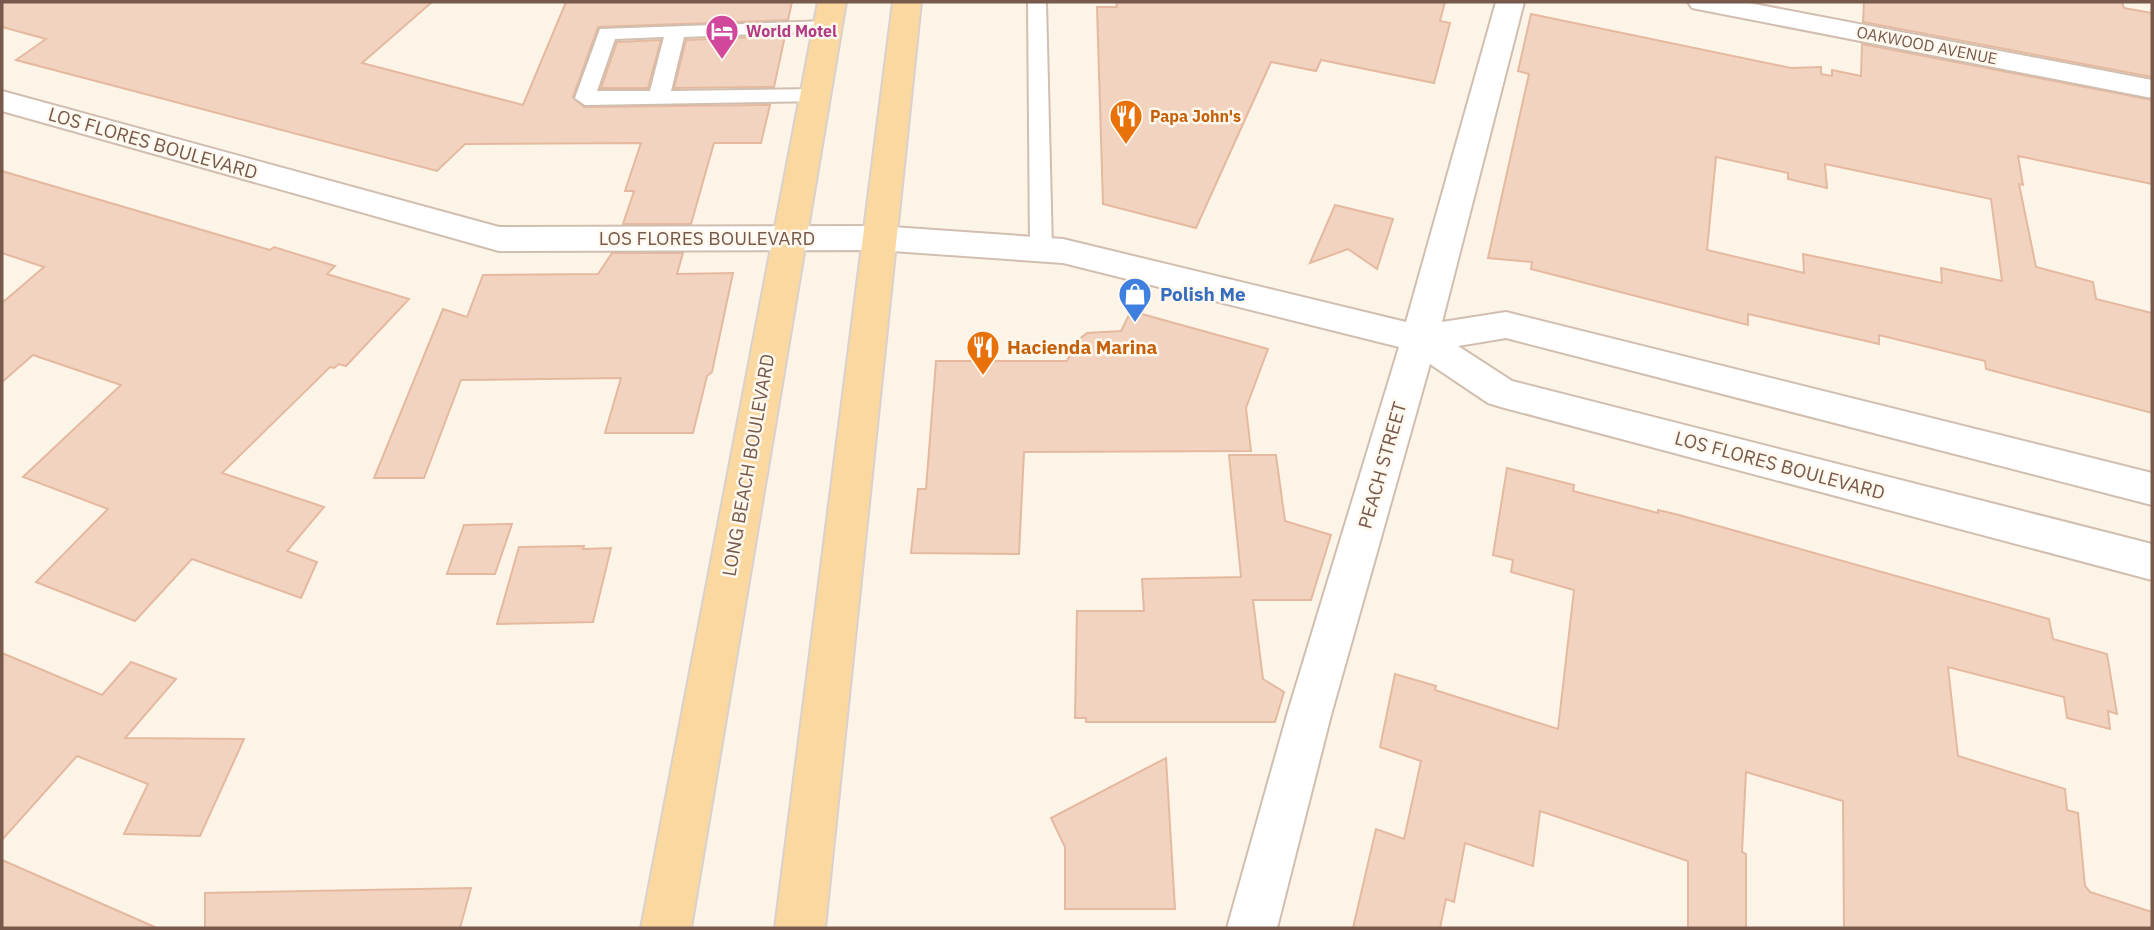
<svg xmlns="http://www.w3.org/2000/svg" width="2154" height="930" viewBox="0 0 2154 930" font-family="'IBM Plex Sans',sans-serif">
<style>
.building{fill:#f2d3bf;stroke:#e5b99f;stroke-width:2;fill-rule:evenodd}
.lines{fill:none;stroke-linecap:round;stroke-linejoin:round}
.lane-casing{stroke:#d1beaf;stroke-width:4}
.street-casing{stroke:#d1beaf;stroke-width:4}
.primary-casing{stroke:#d9d1cd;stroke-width:4}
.lane{fill:#fff;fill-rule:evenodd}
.street{fill:#fff;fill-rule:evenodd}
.primary{fill:#fbd8a0;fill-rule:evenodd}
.labels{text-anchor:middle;stroke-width:5;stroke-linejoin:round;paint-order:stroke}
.far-hotel-label{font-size:16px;font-weight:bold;fill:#b23c85;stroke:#fff8ee;text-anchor:start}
.far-street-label{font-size:16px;fill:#775a4b;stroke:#fff8ee}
.far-food-label{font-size:16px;font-weight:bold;fill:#c56008;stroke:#fff8ee;text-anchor:start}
.street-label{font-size:19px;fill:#775a4b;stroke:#fff8ee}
.shop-label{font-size:19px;font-weight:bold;fill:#366cbe;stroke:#fff8ee;text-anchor:start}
.food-label{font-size:19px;font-weight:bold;fill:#c56008;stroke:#fff8ee;text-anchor:start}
</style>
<rect width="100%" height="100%" fill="#fdf4e8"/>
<g class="building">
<path d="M 2,2 L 432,2 L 362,63 L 523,105 L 566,2 L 792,2 L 788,20 L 598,27 L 573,97 L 584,107 L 770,105 L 761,143 L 714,143 L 691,224 L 623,224 L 634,191 L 625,191 L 641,143 L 465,144 L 437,171 L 16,60 L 46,39 L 2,27 Z"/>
<path d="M 1116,2 L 1445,2 L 1440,21 L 1450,23 L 1434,83 L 1321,60 L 1316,71 L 1271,62 L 1196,228 L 1103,204 L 1097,7 L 1117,7 Z"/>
<path d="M 1864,2 L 2122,2 L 2124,8 L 2152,13 L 2152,77 L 1863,22 Z"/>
<path d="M 1531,14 L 1791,68 L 1821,67 L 1821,74 L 1832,76 L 1832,70 L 1861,76 L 1862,44 L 2152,100 L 2152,184 L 2018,156 L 2023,185 L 2019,184 L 2036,267 L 2093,282 L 2096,299 L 2152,313 L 2152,413 L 1986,369 L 1985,361 L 1879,335 L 1879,344 L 1748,314 L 1748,325 L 1531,269 L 1532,262 L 1488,258 L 1529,74 L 1518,71 ZM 1716,157 L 1788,173 L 1788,179 L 1827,188 L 1825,164 L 1991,199 L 2002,281 L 1941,268 L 1942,283 L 1803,254 L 1804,273 L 1707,250 Z"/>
<path d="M 785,36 L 774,87 L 674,88 L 686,40 Z"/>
<path d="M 661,40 L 648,88 L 601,88 L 617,42 Z"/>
<path d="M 2,171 L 270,250 L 274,247 L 335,266 L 327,274 L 409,299 L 346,366 L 339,364 L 334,368 L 330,367 L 222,473 L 324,507 L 287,551 L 317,562 L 301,598 L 192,559 L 135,621 L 36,582 L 108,509 L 23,477 L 121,385 L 33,355 L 2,382 L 2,303 L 44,267 L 2,253 Z"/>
<path d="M 1335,205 L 1393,219 L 1377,269 L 1348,249 L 1310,263 Z"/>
<path d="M 612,253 L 683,253 L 677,274 L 733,273 L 712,372 L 707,376 L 693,433 L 605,433 L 621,378 L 461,380 L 424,478 L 374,478 L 443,309 L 467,317 L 483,275 L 598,274 Z"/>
<path d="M 1131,311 L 1268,349 L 1246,408 L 1251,451 L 1024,452 L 1019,554 L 911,553 L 918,489 L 926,489 L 936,361 L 1067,361 L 1077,341 L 1087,333 L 1121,331 Z"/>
<path d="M 1229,455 L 1276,455 L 1285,521 L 1331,535 L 1311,600 L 1253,600 L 1263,679 L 1284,692 L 1275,722 L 1086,722 L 1086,718 L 1075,718 L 1077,611 L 1144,611 L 1142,579 L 1241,577 Z"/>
<path d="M 1507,468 L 1574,485 L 1573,491 L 1658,513 L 1658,510 L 1679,515 L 2049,619 L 2053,639 L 2107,654 L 2117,714 L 2108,711 L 2110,729 L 2067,718 L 2064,697 L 1948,667 L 1958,756 L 2065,789 L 2067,810 L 2078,813 L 2085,886 L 2090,892 L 2152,912 L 2152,928 L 1844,928 L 1843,801 L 1746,772 L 1742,852 L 1746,854 L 1746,928 L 1688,928 L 1688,861 L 1540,811 L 1533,866 L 1465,843 L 1454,902 L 1446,899 L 1440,928 L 1353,928 L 1376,829 L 1404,839 L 1421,761 L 1380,747 L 1395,674 L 1436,686 L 1435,690 L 1558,729 L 1574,590 L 1511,572 L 1513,560 L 1493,555 Z"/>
<path d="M 512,524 L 495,574 L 447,574 L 464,525 Z"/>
<path d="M 584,546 L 583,549 L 611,548 L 593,622 L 497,624 L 519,547 Z"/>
<path d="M 2,653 L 102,695 L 131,662 L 176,679 L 125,738 L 244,739 L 200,836 L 124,834 L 148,784 L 77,756 L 2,840 Z"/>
<path d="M 1166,758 L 1175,909 L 1065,909 L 1065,847 L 1051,818 Z"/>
<path d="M 2,860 L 157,928 L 2,928 Z"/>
<path d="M 471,888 L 460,928 L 205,928 L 205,893 Z"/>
</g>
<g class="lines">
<defs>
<g id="lane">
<path d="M 1028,2 L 1046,2 L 1052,249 L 1049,255 L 1033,255 L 1030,249 Z"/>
<path d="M 828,21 L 835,23 L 838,27 L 835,31 L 684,37 L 671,91 L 816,89 L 823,91 L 826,96 L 823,101 L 585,105 L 575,98 L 600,29 ZM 664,37 L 650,91 L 597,91 L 615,39 Z"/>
</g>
<g id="street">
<path d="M 1496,2 L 1524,2 L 1442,322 L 1506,312 L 2152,473 L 2152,505 L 1506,338 L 1458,346 L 1512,381 L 2152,544 L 2152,580 L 1501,407 L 1488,403 L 1430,364 L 1331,715 L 1277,928 L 1227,928 L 1287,715 L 1399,347 L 1063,263 L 878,250 L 499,251 L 2,111 L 2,91 L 499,227 L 878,226 L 1063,239 L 1406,322 Z"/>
<path d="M 1688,2 L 1744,2 L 2152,80 L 2152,98 L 1702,10 L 1692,8 Z"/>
</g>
<g id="primary">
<path d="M 818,2 L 846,2 L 691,928 L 641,928 Z"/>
<path d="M 893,2 L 921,2 L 825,928 L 775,928 Z"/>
</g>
</defs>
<use href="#lane" class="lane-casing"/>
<use href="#street" class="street-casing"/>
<use href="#primary" class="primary-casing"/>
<use href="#lane" class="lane"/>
<use href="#street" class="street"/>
<use href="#primary" class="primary"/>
</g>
<defs>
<symbol id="hotel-pin" viewBox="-11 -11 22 30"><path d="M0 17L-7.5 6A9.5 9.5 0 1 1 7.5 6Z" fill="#d1479c" stroke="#fff8ee"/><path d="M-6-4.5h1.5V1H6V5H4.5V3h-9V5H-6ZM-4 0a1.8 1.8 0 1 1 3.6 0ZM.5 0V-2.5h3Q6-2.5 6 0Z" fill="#fff"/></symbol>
<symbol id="restaurant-pin" viewBox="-11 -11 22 30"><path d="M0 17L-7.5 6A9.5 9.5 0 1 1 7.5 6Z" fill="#e8710a" stroke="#fff8ee"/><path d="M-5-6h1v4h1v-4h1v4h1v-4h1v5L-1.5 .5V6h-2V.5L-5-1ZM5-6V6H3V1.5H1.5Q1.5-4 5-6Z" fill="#fff"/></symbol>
<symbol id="shop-pin" viewBox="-11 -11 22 30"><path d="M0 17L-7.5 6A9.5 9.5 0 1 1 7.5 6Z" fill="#3f7fe0" stroke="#fff8ee"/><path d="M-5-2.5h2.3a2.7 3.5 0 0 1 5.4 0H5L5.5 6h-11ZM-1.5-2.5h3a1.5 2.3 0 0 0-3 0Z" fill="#fff"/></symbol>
</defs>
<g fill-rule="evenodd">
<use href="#hotel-pin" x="703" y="12" width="38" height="52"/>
<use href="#restaurant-pin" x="1107" y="97" width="38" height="52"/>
<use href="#shop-pin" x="1116" y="275" width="38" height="52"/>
<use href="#restaurant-pin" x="964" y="328" width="38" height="52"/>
</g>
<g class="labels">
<g class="far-hotel-label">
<text x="746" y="37">World Motel</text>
</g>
<g class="far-street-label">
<text transform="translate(1927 45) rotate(11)" y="6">OAKWOOD AVENUE</text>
</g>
<g class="far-food-label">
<text x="1150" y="122">Papa John's</text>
</g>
<g class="street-label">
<text transform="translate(153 143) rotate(16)" y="7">LOS FLORES BOULEVARD</text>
<text x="707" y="245">LOS FLORES BOULEVARD</text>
<text transform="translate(748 465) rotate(-80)" y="7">LONG BEACH BOULEVARD</text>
<text transform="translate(1382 465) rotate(-74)" y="7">PEACH STREET</text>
<text transform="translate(1780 465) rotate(15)" y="7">LOS FLORES BOULEVARD</text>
</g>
<g class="shop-label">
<text x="1160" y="301">Polish Me</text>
</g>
<g class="food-label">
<text x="1007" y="354">Hacienda Marina</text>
</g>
</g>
<rect width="2154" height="930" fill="none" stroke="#775a4b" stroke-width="7"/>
</svg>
